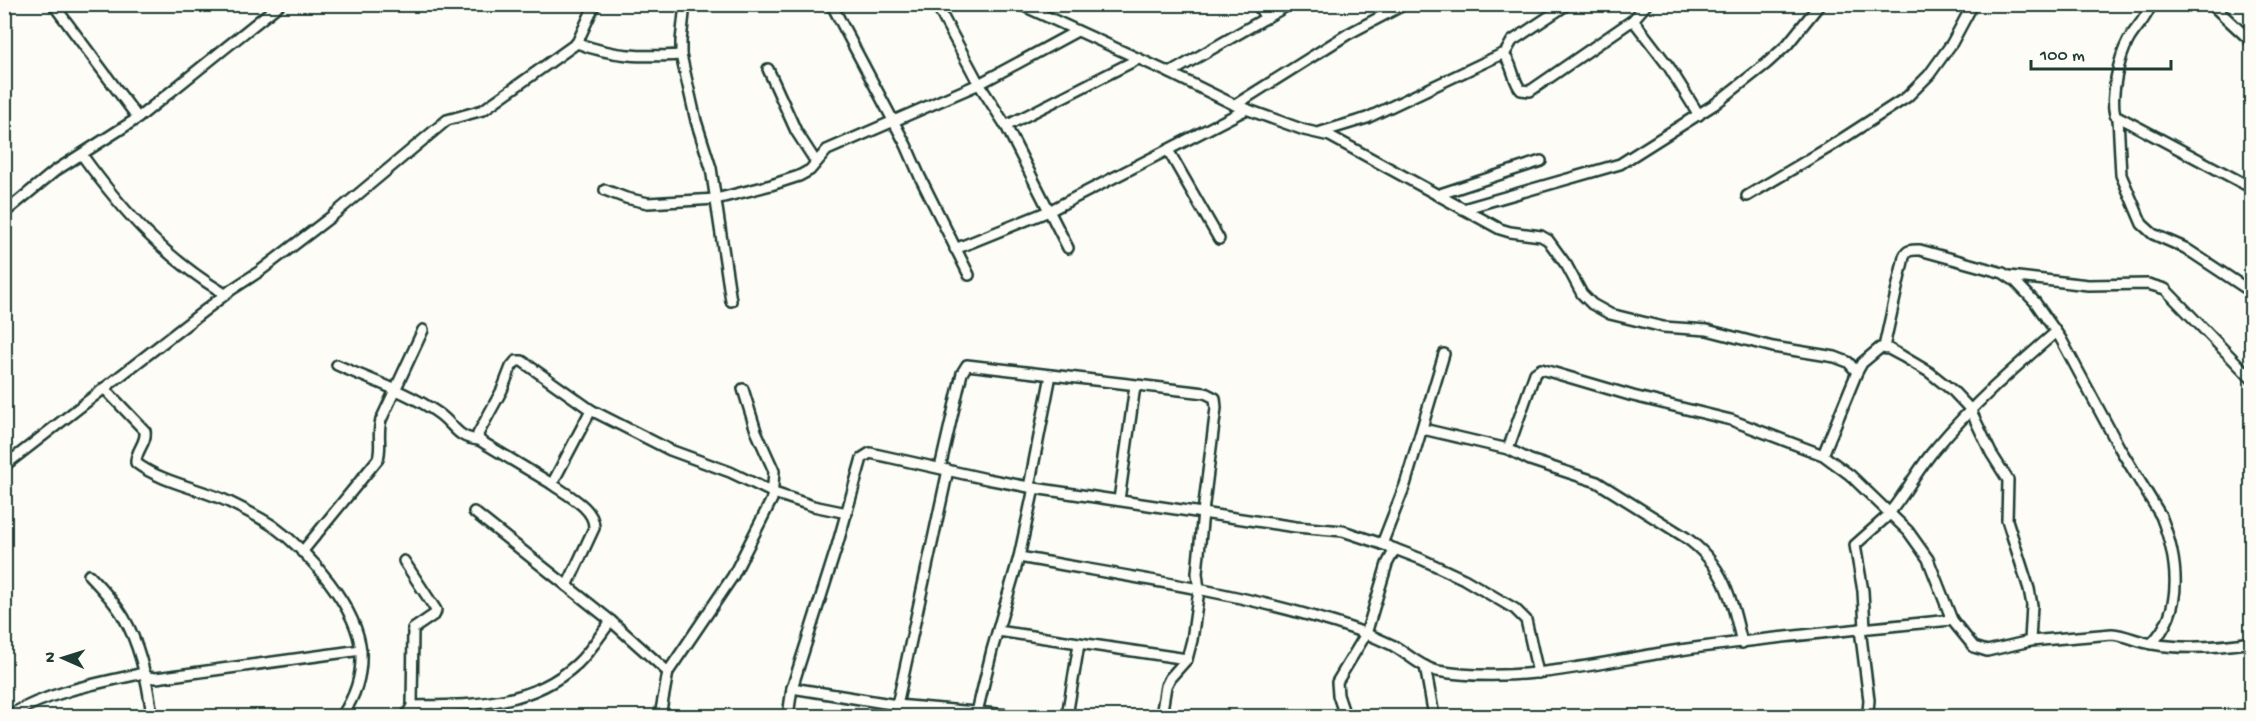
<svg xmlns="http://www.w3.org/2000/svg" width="2256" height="721" viewBox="0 0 2256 721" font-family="'Gochi Hand',sans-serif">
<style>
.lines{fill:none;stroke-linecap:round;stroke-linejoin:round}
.street-casing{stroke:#1f3d34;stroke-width:14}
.street{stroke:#fdfcf7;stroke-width:9}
</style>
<rect width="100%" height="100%" fill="#fdfcf7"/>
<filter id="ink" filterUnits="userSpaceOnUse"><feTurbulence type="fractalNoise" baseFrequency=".0167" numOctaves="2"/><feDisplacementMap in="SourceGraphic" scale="12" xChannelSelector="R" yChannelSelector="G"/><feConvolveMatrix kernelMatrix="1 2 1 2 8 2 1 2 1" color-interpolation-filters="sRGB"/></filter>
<g filter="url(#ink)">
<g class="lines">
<defs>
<g id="street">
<path d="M 53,4 L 138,118"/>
<path d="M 685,4 L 681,41 L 681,55 L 696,121 L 711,168 L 731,301"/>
<path d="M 814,4 L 820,4"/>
<path d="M 829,4 L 834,9 L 906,145 L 920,177 L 969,275"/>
<path d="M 936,4 L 979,84 L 1006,126 L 1068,248"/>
<path d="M 1019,4 L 1170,73 L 1235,105 L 1304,130 L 1330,136 L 1500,229 L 1510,232 L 1541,236 L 1548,240 L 1567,266 L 1582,294 L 1592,304 L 1610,314 L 1663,327 L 1707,330 L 1773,347 L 1835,357 L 1848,362 L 1857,372"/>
<path d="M 1257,4 L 1266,18"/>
<path d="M 2151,4 C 2147,19 2135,28 2128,41 C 2119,58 2110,96 2115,115 L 2252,188"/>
<path d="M 2211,4 L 2252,42"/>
<path d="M 1633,20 L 1669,67 L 1699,115"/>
<path d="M 577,43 C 614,57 642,57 681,55"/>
<path d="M 1504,55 L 1512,41 L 1568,4"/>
<path d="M 768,69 L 796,131 L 816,162"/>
<path d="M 1170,73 L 1290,4"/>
<path d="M 1235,105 L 1348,34 L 1405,4"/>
<path d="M 2118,118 L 2121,175 L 2142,224 L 2153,234 L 2185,248 L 2250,291"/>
<path d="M 1006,126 L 1138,59"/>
<path d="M 1321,132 L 1367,118 L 1502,54 C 1513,61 1512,80 1521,90 L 1530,91 L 1633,20 L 1647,4"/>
<path d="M 1168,150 L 1219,239"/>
<path d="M 82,155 C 124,213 164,257 225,294"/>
<path d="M 605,190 L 626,198 L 648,203 L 716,199 L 771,185 L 799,176 L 810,170 L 827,150 L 979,84 L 1077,31"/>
<path d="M 1437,195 L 1541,161"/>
<path d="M 1747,196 L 1828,148 L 1907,97 L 1929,75 L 1952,43 L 1973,4"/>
<path d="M 1463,209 L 1620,164 L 1715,104 L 1766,64 L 1787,45 L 1820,4"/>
<path d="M 4,213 L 55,171 L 138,118 L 280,4"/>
<path d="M 955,249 L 1049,211 L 1247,109"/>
<path d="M 2009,276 L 2088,285 L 2148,284 L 2165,289 L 2252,379"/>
<path d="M 1884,347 L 1904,257 C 1907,249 1913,250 1920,250 L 2003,273 L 2015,281 L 2035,302 L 2061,339 L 2119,447 L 2161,516 C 2177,557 2186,609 2151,644"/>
<path d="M 337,365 C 370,380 408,392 438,413 C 455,425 456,438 479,440"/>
<path d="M 104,388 L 145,431 C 147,443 135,451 136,463 C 163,483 199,488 229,502 C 243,509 260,517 273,526 C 308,551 358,608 361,652 C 362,677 355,696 342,716"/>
<path d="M 1423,429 L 1508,449 L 1530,460 L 1597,482 L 1685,537 C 1724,564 1732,600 1742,643"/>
<path d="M 1508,449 L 1535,373 L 1541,369 L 1633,396 L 1731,420 L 1823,455 L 1850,475 L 1908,531 L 1928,559 L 1952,620 L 1974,647 L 1987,651 L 2030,641 L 2032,605 L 2029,589 L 2007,520 L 2008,480 L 1991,453 L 1970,409 L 1953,391 L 1929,372 L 1902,356 L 1889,349 L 1880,348 L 1862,363 L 1857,372 L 1823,455"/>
<path d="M 4,466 L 231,290 L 260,271 L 332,216 L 447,120 L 483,110 L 577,43 L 595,4"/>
<path d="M 940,468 L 962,373 L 967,365 L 1205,393 L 1215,398 L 1216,408 L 1203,512 L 1197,573 L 1199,590 L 1192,640 L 1187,659 L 1170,678 L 1166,686 L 1161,716"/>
<path d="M 552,484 L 479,440 L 478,434 L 502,390 L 511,367 L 516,361 L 522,361 L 591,410"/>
<path d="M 1029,487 L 1051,375"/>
<path d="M 1119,500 L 1135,386"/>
<path d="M 474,512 L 611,621 L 668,672"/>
<path d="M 1890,512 C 1907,492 1918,468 1936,448 C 1972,405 2014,368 2056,332"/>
<path d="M 1382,544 L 1405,485 L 1444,354"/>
<path d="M 302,552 L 378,459 C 382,446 377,435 381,420 L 423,330"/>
<path d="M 1019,557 C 1118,575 1219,589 1315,617 C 1341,624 1367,633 1392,645 C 1407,653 1420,667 1437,671 C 1518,685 1601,662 1680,650 C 1770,637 1861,629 1952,620"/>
<path d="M 404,561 L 436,610 L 435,614 L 413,629 L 412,706 L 406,716"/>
<path d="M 89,575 C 101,588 115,602 124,618 C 141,647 148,684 152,716"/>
<path d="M 567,586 L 594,528 C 595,508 567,495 552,484 L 591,410 L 670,450 L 730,472 L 774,493 L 813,506 L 847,513"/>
<path d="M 1865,628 L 1863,591 L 1855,545 L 1891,513"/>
<path d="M 1860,629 L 1869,700 L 1868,712 L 1862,716"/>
<path d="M 998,631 L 1187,659"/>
<path d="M 2030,641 L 2112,634 C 2126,635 2138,642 2153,644 C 2185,650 2220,647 2252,642"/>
<path d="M 1425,666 L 1434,716"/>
<path d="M 792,688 L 897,705 L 1020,716"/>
<path d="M 897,705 L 948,470"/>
<path d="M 412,706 C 471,705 530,707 577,664 C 590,652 600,635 611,621"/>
<path d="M 977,712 L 992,650 L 1019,557 L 1034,488"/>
<path d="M 8,716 C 49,692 97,683 144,673 L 148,677 L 156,678 L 361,650"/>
<path d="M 660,716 L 668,672 L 733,576 L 772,499 L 774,471 L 756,431 L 743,389"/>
<path d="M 788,716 L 792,688 L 837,546 L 862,458 L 870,453 L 987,479 L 1034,488 L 1296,527 L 1343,531 L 1382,544 L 1421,559 L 1464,579 L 1515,609 L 1526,620 L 1538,673"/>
<path d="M 1067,716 L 1079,644"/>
<path d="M 1345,716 L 1338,695 L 1337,682 L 1366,634 L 1387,564 L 1395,549"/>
</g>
</defs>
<use href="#street" class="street-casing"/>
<use href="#street" class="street"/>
</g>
</g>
<rect width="2256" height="721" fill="none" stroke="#fdfcf7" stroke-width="24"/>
<rect x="12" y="12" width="2232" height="697" fill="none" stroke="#1f3d34" stroke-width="2" filter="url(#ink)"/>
<g transform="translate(63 658) rotate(273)" stroke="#fdfcf7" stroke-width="4.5" paint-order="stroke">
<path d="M0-4.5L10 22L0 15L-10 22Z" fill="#1f3d34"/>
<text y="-9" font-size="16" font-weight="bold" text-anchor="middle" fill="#1f3d34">N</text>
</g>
<path d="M2031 60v9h140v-9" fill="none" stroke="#1f3d34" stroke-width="3"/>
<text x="2040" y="60" font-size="18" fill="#1f3d34" stroke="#fdfcf7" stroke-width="4.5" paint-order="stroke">100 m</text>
</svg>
